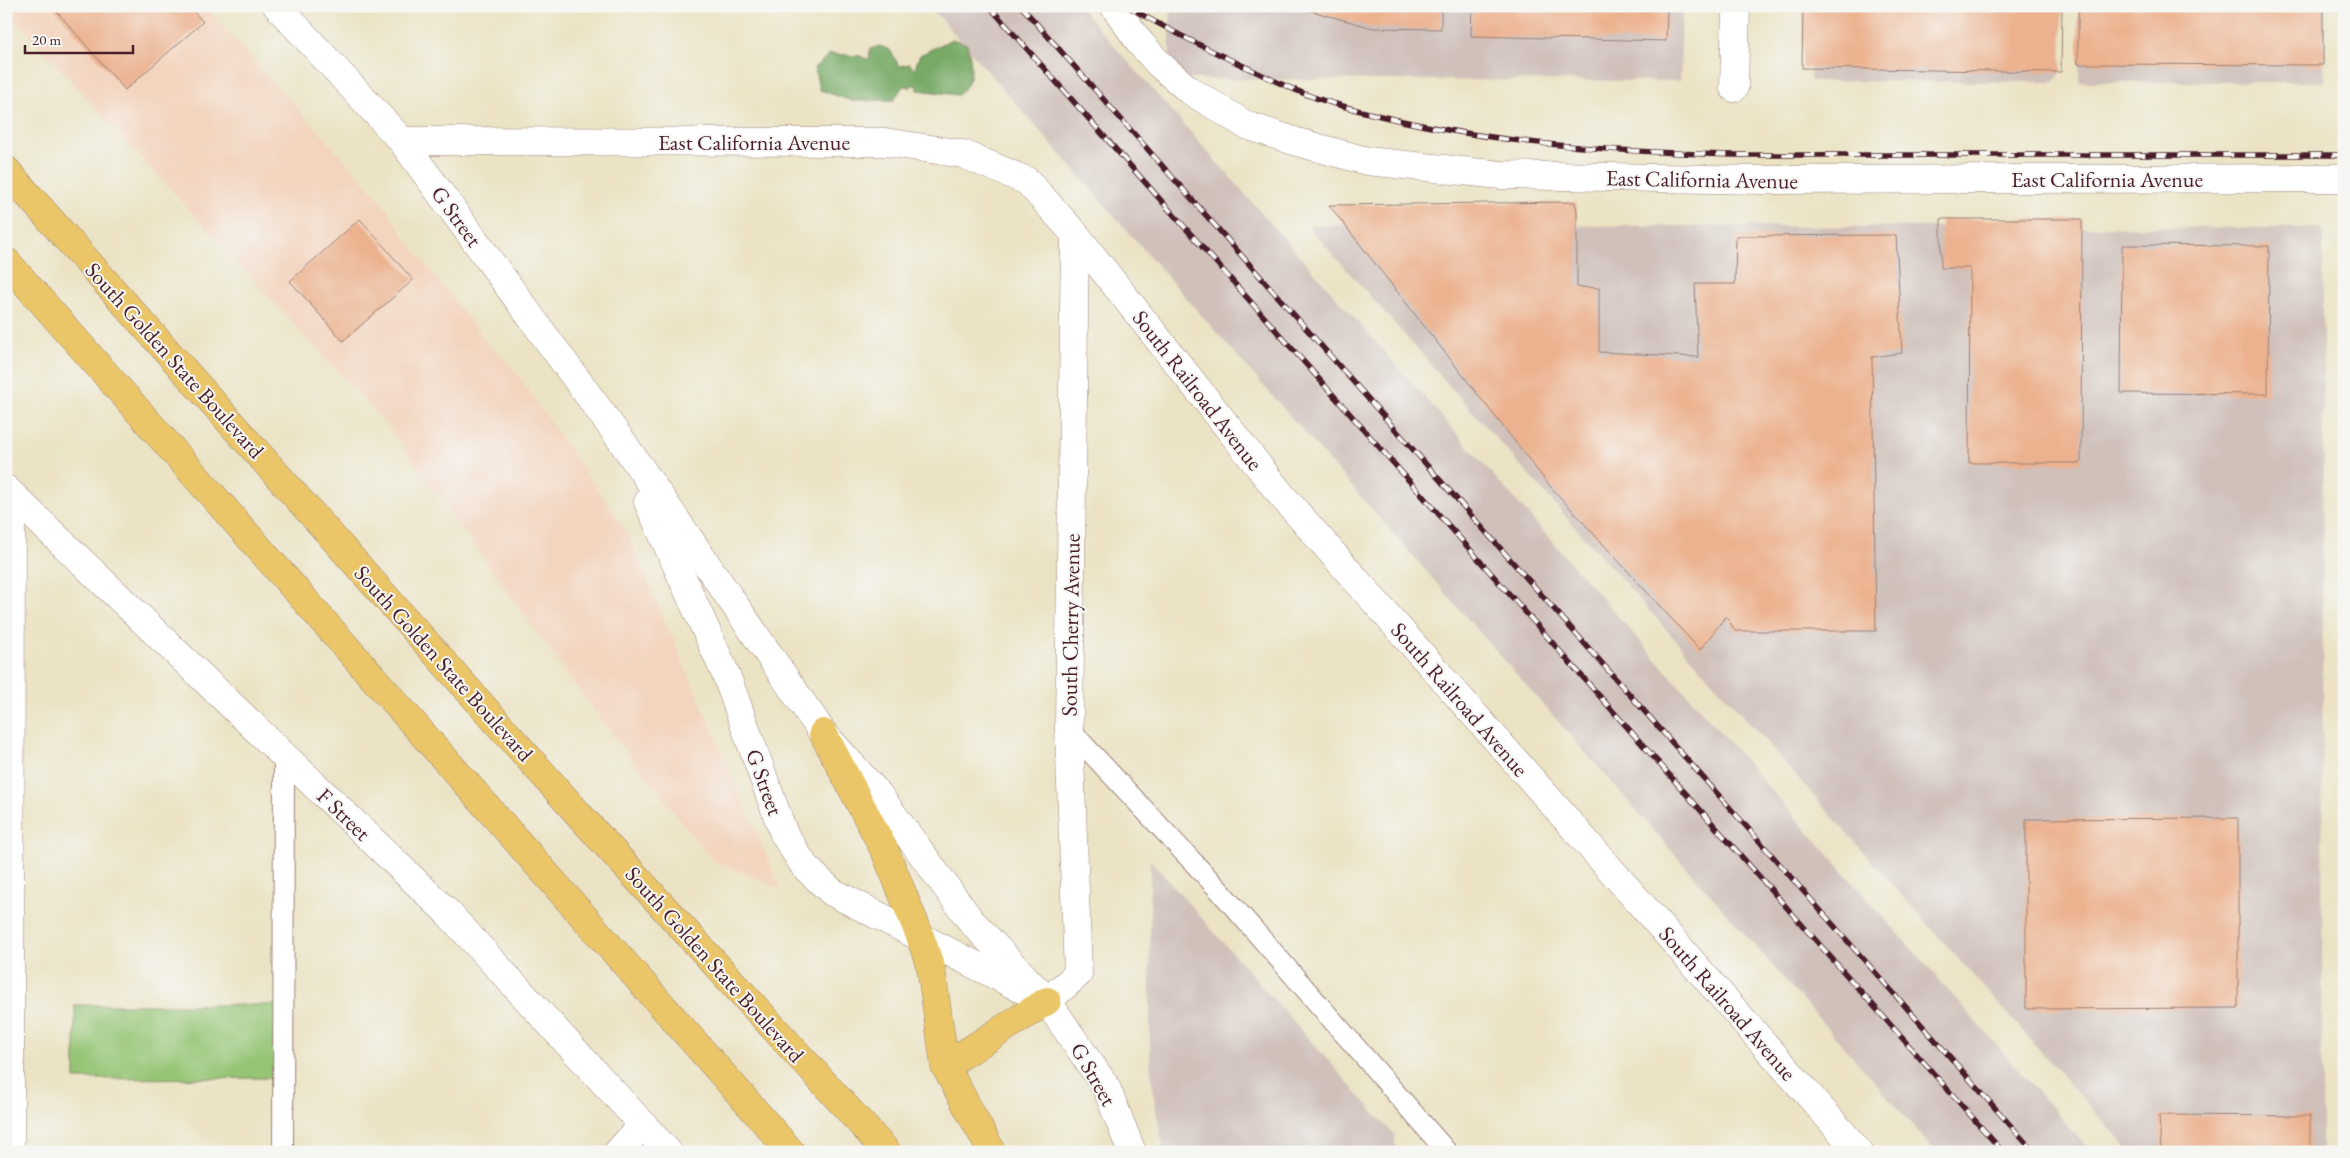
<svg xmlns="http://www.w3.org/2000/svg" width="2350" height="1158" viewBox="0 0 2350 1158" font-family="'EB Garamond',serif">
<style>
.built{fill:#f3d4be}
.industrial{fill:#cfc0ba}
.green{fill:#95c575;stroke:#707250}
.forest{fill:#78aa66;stroke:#616448}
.building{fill:#ecb28f}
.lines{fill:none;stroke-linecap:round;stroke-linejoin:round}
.service-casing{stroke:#9a8178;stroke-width:22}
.minor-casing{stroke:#9a8178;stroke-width:29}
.tertiary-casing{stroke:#9a8178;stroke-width:29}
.motorway-casing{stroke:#9a8178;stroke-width:29}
.service{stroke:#fff;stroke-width:20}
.minor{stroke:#fff;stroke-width:28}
.tertiary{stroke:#fff;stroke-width:28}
.motorway{stroke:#eac669;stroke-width:28}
.rail-casing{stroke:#4a1f2b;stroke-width:5.5}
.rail{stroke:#f6f6f2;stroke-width:4;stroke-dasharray:11;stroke-linecap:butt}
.labels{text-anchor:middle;stroke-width:4;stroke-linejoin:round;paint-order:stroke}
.street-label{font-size:22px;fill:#4a1f2b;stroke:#f6f6f2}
</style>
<rect width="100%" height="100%" fill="#f6f6f2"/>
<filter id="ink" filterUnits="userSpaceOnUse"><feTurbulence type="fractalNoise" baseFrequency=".02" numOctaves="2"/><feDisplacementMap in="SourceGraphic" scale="10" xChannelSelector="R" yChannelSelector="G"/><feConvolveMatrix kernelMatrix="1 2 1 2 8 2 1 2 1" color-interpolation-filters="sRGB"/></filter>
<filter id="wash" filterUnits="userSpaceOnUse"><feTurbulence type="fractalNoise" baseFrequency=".0096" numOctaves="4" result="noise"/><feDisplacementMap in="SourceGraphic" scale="20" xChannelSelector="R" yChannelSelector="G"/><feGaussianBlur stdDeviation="1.12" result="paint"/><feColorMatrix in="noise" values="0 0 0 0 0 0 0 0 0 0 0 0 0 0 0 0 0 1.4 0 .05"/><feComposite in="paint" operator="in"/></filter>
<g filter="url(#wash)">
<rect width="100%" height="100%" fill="#ebe3c4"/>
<path class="built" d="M 6,6 L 204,6 L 381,200 L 407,241 L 489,345 L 512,367 L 626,531 L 781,889 L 712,860 L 587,702 L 390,429 L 6,10 Z"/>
<g class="industrial">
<path d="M 930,6 L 1079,6 L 2091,1152 L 1936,1152 Z"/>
<path d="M 1171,6 L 1682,6 L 1680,81 L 1169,79 Z"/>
<path d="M 1812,6 L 2062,6 L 2061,72 L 2054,82 L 1810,81 Z"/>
<path d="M 2081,6 L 2325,6 L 2324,82 L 2079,82 Z"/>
<path d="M 1307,225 L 2323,228 L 2322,1152 L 2130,1152 Z"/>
<path d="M 1150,860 L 1395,1136 L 1395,1152 L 1164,1152 L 1155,1105 L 1150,1064 Z"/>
</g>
<path class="green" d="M 75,1005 L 279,1005 L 279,1078 L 75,1079 Z"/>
<path class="forest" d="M 952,39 L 967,44 C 972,64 975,81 958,95 L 918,90 L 915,84 L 910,87 L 903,86 L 894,100 L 852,101 L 820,90 L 814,68 L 830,54 L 860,56 L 869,60 L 870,49 L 880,46 L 890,50 L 899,66 L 910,64 L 914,70 L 920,55 Z"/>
<g id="blocks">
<g class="building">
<path d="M 52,6 L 189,6 L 203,22 L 125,90 Z"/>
<path d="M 1293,6 L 1441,6 L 1441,29 L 1373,28 Z"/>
<path d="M 1472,6 L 1667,6 L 1666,41 L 1471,36 Z"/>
<path d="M 1803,6 L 2062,6 L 2061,72 L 1802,68 Z"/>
<path d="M 2078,6 L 2323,6 L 2323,65 L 2078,64 Z"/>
<path d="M 1575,202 L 1577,211 L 1577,287 L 1599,288 L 1599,352 L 1698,357 L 1695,284 L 1735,284 L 1736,236 L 1896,235 L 1902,353 L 1872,357 L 1876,631 L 1735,631 L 1726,616 L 1700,650 L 1549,485 L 1329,205 Z"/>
<path d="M 360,219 L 413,280 L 343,341 L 290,281 Z"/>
<path d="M 1941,219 L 2082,219 L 2081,463 L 1969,463 L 1970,268 L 1941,268 Z"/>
<path d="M 2122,245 L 2269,246 L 2268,394 L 2121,393 Z"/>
<path d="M 2238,818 L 2238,1008 L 2026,1009 L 2026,819 Z"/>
<path d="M 2159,1115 L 2310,1116 L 2310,1152 L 2161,1152 Z"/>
</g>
</g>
</g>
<g filter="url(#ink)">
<use href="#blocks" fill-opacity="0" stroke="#9a8178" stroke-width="1"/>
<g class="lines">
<defs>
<g id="service">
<path d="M 1069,729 L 1220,891 L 1447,1152"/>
<path d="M 283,1152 L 284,756"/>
</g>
<g id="minor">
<path d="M 1114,6 L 1141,44 L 1160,65 L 1189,90 L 1246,125 L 1297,142 L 1367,161 L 1501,175 L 1761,180 L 2344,178"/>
<path d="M 1734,88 L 1736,6"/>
<path d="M 1047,1001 L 1078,974 L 1069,729 L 1075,234"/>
<path d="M 10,1152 L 11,494"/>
<path d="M 618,1152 L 643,1124"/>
</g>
<g id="tertiary">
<path d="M 277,6 L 402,141 L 621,440 L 823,733 L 878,794 L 971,921 L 1047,1001 L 1106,1087 L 1132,1152"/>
<path d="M 402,141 L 885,142 L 963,154 L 1027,181 L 1075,234 L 1283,497 L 1859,1152"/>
<path d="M 6,489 L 448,913 L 668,1152"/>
<path d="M 648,502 L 727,677 L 784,834 L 805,867 L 832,892 L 1028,992"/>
</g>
<g id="motorway">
<path d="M 6,170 L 582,818 L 887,1152"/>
<path d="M 6,261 L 791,1152"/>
<path d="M 823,733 L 885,851 L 920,936 L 931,968 L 945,1066"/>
<path d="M 992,1152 L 945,1066 L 1047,1001"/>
</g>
</defs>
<use href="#service" class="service-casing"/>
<use href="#minor" class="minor-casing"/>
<use href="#tertiary" class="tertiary-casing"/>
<use href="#motorway" class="motorway-casing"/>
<use href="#service" class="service"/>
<use href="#minor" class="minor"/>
<use href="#tertiary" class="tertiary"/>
<use href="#motorway" class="motorway"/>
<defs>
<g id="rail">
<path d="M 989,6 L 2003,1152"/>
<path d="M 1021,6 L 2034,1152"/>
<path d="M 1127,6 C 1166,29 1207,49 1248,68 C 1275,81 1303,95 1332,103 C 1464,142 1596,151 1733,155 L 2344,155"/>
</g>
</defs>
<use href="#rail" class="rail-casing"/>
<use href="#rail" class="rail"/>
</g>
</g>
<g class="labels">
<g class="street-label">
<text x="754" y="150">East California Avenue</text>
<text transform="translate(1702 179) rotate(1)" y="8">East California Avenue</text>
<text x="2107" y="187">East California Avenue</text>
<text transform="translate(457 216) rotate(54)" y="8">G Street</text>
<text transform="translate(175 360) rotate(48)" y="8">South Golden State Boulevard</text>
<text transform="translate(1198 390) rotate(52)" y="8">South Railroad Avenue</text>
<text transform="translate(1070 625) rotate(-89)" y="8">South Cherry Avenue</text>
<text transform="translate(444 663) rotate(48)" y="8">South Golden State Boulevard</text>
<text transform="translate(1460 699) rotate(49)" y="8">South Railroad Avenue</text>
<text transform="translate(765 782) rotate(70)" y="8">G Street</text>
<text transform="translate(344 814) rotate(44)" y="8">F Street</text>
<text transform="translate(715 964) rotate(48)" y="8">South Golden State Boulevard</text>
<text transform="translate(1728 1003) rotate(49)" y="8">South Railroad Avenue</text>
<text transform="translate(1094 1074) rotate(60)" y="8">G Street</text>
</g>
</g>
<rect width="2350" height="1158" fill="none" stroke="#f6f6f2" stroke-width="25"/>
<path d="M25 45v8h108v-8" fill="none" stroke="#4a1f2b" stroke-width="2.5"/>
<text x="32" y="45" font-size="15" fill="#4a1f2b" stroke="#f6f6f2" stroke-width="4" paint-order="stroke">20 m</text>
</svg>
